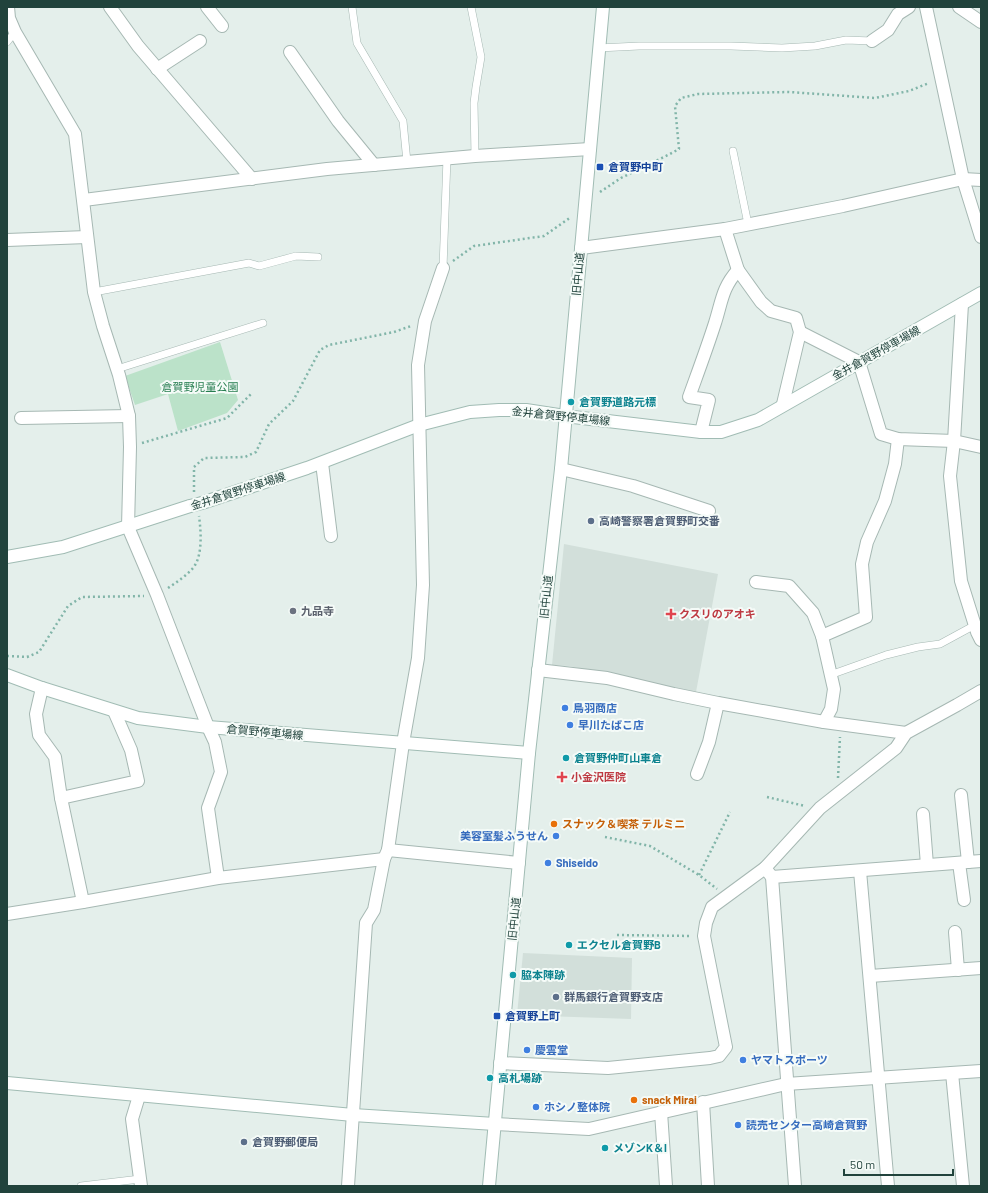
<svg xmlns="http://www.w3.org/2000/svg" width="988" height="1193" viewBox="0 0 988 1193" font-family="Barlow,'Noto Sans JP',sans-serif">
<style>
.built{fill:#d2dfda}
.green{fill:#bbe2c9}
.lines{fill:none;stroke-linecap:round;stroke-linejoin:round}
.lane-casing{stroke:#a6b8b3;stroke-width:8}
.street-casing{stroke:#a6b8b3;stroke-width:14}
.secondary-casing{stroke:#a1bcb4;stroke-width:14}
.path{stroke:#82b5a9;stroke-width:2.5;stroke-dasharray:2 3;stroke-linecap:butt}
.lane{stroke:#fff;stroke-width:7}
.street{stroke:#fff;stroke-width:12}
.secondary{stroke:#fff;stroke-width:12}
.secondary-bridge-casing{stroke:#a1bcb4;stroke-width:14;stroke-linecap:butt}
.secondary-bridge{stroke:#fff;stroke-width:12}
.transit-dot{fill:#1a4fb4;stroke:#f5fbf8;stroke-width:1.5}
.culture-dot{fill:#0f9aa8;stroke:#f5fbf8;stroke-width:1.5}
.service-dot{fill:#5c6f8a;stroke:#f5fbf8;stroke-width:1.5}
.worship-dot{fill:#6b7280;stroke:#f5fbf8;stroke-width:1.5}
.health-dot{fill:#e0444e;stroke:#f5fbf8;stroke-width:1.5}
.shop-dot{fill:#3f7fe0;stroke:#f5fbf8;stroke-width:1.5}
.food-dot{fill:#e8710a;stroke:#f5fbf8;stroke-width:1.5}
.labels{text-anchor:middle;stroke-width:4;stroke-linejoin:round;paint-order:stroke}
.transit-label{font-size:11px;font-weight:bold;fill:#164399;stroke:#f5fbf8;text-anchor:start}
.street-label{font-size:11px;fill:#21433c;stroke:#f5fbf8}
.park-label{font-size:11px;fill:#277e50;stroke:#f5fbf8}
.culture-label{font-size:11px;font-weight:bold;fill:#0d838f;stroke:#f5fbf8;text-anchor:start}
.service-label{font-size:11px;font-weight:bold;fill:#4e5e75;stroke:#f5fbf8;text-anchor:start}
.worship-label{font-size:11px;font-weight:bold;fill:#5b616d;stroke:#f5fbf8;text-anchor:start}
.health-label{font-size:11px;font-weight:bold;fill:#be3a42;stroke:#f5fbf8;text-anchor:start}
.shop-label{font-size:11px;font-weight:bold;fill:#366cbe;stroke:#f5fbf8;text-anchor:start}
.food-label{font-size:11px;font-weight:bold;fill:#c56008;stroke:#f5fbf8;text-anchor:start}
</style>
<rect width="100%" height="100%" fill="#e4efeb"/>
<g class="built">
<path d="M 564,544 L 718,574 L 696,692 L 569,666 L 552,665 Z"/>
<path d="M 523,953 L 632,958 L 631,1019 L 517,1015 Z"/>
</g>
<path class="green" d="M 220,342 L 238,400 L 227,413 L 178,431 L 168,394 L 135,405 L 125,376 Z"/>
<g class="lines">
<defs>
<g id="lane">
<path d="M 352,7 L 357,43 L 403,121 L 407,162"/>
<path d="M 471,7 L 481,57 L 476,87 L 474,103 L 475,156"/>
<path d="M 7,42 L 15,32"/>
<path d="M 598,48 L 639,46 L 731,46 L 782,48 L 815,46 L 846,40 L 872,41"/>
<path d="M 733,151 L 748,224"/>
<path d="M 443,268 L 447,158"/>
<path d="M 94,292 L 249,263 L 259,266 L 296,256 L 318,257"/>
<path d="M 117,369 L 263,323"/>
<path d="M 830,675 L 886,655 L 918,647 L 940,644 L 975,625"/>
<path d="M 81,1186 L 140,1179"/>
</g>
<g id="street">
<path d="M 8,7 L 9,18 L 15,32 L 75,134 L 94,292 L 103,326 L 119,375 L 129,416 L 130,447 L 128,527 L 157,595 L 208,727 L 215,742 L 221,772 L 208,808 L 218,878"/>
<path d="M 110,7 L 138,46 L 252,179"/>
<path d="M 207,7 L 222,26"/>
<path d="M 926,7 L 963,179 L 981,237"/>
<path d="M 959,7 L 981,22"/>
<path d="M 872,41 L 888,30 L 898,14 L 909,7"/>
<path d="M 290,52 L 338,121 L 374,165"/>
<path d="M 157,69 L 200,41"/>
<path d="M 84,200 L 327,169 L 475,156 L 590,149"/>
<path d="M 725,229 L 738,270 L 761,302 L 771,311 L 796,318 L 800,332 L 783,404"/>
<path d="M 7,240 L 87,237"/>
<path d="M 581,248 L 725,229 L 843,206 L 963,179 L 981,180"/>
<path d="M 962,304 L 954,441 L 950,476 L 961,581 L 977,632 L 981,640"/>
<path d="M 800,332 L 859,362 L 881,434 L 898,439 L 954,441 L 981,447"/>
<path d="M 21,418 L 129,416"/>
<path d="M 701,432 L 709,400 L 689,397 C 698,372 707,348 715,323 C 722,301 722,288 738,270"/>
<path d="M 322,463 L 331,536"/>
<path d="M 561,469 L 633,486 L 709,511"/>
<path d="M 756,582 L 789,586 L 813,613 L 822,636 L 834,689 L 831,709 L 824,722"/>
<path d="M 822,636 L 866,617 L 862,564 L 867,542 L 885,501 L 895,464 L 898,439"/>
<path d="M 538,670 L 607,678 L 674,694 L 718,703 L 824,722 L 906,733"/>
<path d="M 42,688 L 36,714 L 39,735 L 55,757 L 61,798 L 83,902"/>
<path d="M 697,774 L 709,742 L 718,703"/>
<path d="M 961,795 L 968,862"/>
<path d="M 61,798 L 138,781 L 131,750 L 114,711"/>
<path d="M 923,814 L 927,865"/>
<path d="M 388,850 L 519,863"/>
<path d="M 959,863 L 964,900"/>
<path d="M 765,868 L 772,877 L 795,1186"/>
<path d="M 860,871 L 888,1186"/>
<path d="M 772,877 L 981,861"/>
<path d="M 7,914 L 83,902 L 218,878 L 384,859"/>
<path d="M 955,932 L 958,970"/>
<path d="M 870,976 L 981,968"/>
<path d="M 500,1063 L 608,1068 L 710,1058 L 719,1056 L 726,1047 L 704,936 L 706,923 L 712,907 L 765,868 L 820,808 L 896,748 L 906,733 L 957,705 L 981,691"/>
<path d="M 952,1073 L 963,1186"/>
<path d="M 139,1096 L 132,1119 L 141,1186"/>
<path d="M 703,1102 L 708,1186"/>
<path d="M 661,1112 L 666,1186"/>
<path d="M 495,1124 L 589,1129 L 786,1084 L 981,1071"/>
<path d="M 348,1186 L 366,923 L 374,910 L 384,859 L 388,850 L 403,743 L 418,658 L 423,585 L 418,365 L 425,321 L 443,268"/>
</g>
<g id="secondary">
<path d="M 202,503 L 307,468 L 419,425 L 470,412 L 499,410 L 526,410 L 565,416 L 701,432 L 721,432 L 758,420 L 981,293"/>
<path d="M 7,557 L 63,547 L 190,506"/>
<path d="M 7,675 L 42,688 L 138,718 L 208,727 L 529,753"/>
<path d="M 7,1083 L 353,1115 L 495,1124"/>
<path d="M 489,1186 L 529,753 L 561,469 L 603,7"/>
</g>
</defs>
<use href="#lane" class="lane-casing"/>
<use href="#street" class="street-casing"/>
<use href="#secondary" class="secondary-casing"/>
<g class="path">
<path d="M 600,192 L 621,178 L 670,154 L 679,149 L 675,106 L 681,98 L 698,94 L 789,92 L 875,98 L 909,91 L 929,83"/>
<path d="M 453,261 L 474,246 L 544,236 L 571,217"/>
<path d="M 142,443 L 227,418 L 251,394"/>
<path d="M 194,492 L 194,467 L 204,458 L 245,457 L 256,452 L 269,424 L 293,401 L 320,350 L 329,345 L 394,332 L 411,326"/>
<path d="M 168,588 C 177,582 186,576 193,568 C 203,556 201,531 199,516"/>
<path d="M 7,656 L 27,657 L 39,652 L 68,606 L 82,597 L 144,596"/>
<path d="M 838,778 L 840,737"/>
<path d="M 767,797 L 805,806"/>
<path d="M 605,837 L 650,846 L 699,875 L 717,889"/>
<path d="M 699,875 L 730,812"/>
<path d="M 617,935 L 692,936"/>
</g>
<use href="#lane" class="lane"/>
<use href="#street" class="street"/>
<use href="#secondary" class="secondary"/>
<defs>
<path id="secondary-bridge" d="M 190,506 L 202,503"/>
</defs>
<use href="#secondary-bridge" class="secondary-bridge-casing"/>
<use href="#secondary-bridge" class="secondary-bridge"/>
</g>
<g class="transit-dot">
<rect x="596" y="163" width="8" height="8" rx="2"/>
<rect x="493" y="1012" width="8" height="8" rx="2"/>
</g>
<g class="culture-dot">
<circle cx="571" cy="402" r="4"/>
<circle cx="566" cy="758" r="4"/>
<circle cx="569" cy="945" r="4"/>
<circle cx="513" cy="975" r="4"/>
<circle cx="490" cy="1078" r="4"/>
<circle cx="605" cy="1148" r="4"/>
</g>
<g class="service-dot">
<circle cx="591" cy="521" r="4"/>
<circle cx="556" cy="997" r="4"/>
<circle cx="244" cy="1142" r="4"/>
</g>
<circle class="worship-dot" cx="293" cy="611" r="4"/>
<g class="health-dot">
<path d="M669 608h4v4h4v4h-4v4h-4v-4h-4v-4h4z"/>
<path d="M560 771h4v4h4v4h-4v4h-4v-4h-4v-4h4z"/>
</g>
<g class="shop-dot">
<circle cx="565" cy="708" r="4"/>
<circle cx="570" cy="725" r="4"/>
<circle cx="556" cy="836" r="4"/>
<circle cx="548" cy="863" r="4"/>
<circle cx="527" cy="1050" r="4"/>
<circle cx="743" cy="1060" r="4"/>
<circle cx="536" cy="1107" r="4"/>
<circle cx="738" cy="1125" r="4"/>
</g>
<g class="food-dot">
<circle cx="554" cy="824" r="4"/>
<circle cx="634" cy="1100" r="4"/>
</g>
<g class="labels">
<g class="transit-label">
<text x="608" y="171">倉賀野中町</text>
<text x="505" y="1020">倉賀野上町</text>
</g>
<g class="street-label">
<text transform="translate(578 274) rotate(-85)" y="4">旧中山道</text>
<text transform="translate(876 353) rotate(-29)" y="4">金井倉賀野停車場線</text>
<text transform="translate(561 416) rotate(6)" y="4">金井倉賀野停車場線</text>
<text transform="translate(238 491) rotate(-18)" y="4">金井倉賀野停車場線</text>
<text transform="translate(546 597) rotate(-84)" y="4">旧中山道</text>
<text transform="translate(265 732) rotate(5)" y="4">倉賀野停車場線</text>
<text transform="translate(514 919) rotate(-84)" y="4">旧中山道</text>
</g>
<g class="park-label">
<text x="200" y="391">倉賀野児童公園</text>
</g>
<g class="culture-label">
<text x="579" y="406">倉賀野道路元標</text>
<text x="574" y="762">倉賀野仲町山車倉</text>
<text x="577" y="949">エクセル倉賀野B</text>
<text x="521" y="979">脇本陣跡</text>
<text x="498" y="1082">高札場跡</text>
<text x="613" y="1152">メゾンK＆I</text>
</g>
<g class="service-label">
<text x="599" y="525">高崎警察署倉賀野町交番</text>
<text x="564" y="1001">群馬銀行倉賀野支店</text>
<text x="252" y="1146">倉賀野郵便局</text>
</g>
<g class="worship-label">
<text x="301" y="615">九品寺</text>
</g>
<g class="health-label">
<text x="679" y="618">クスリのアオキ</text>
<text x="571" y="781">小金沢医院</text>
</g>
<g class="shop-label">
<text x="573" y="712">鳥羽商店</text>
<text x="578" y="729">早川たばこ店</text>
<text x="548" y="840" text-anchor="end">美容室髪ふうせん</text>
<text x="556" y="867">Shiseido</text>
<text x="535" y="1054">慶雲堂</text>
<text x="751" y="1064">ヤマトスポーツ</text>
<text x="544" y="1111">ホシノ整体院</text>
<text x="746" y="1129">読売センター高崎倉賀野</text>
</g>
<g class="food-label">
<text x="562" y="828">スナック＆喫茶 テルミニ</text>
<text x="642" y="1104">snack Mirai</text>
</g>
</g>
<rect width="988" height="1193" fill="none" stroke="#21433c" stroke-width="16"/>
<path d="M844 1169v6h109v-6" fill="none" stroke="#21433c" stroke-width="2"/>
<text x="850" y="1169" font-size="12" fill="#21433c" stroke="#f5fbf8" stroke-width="3" paint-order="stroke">50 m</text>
</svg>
